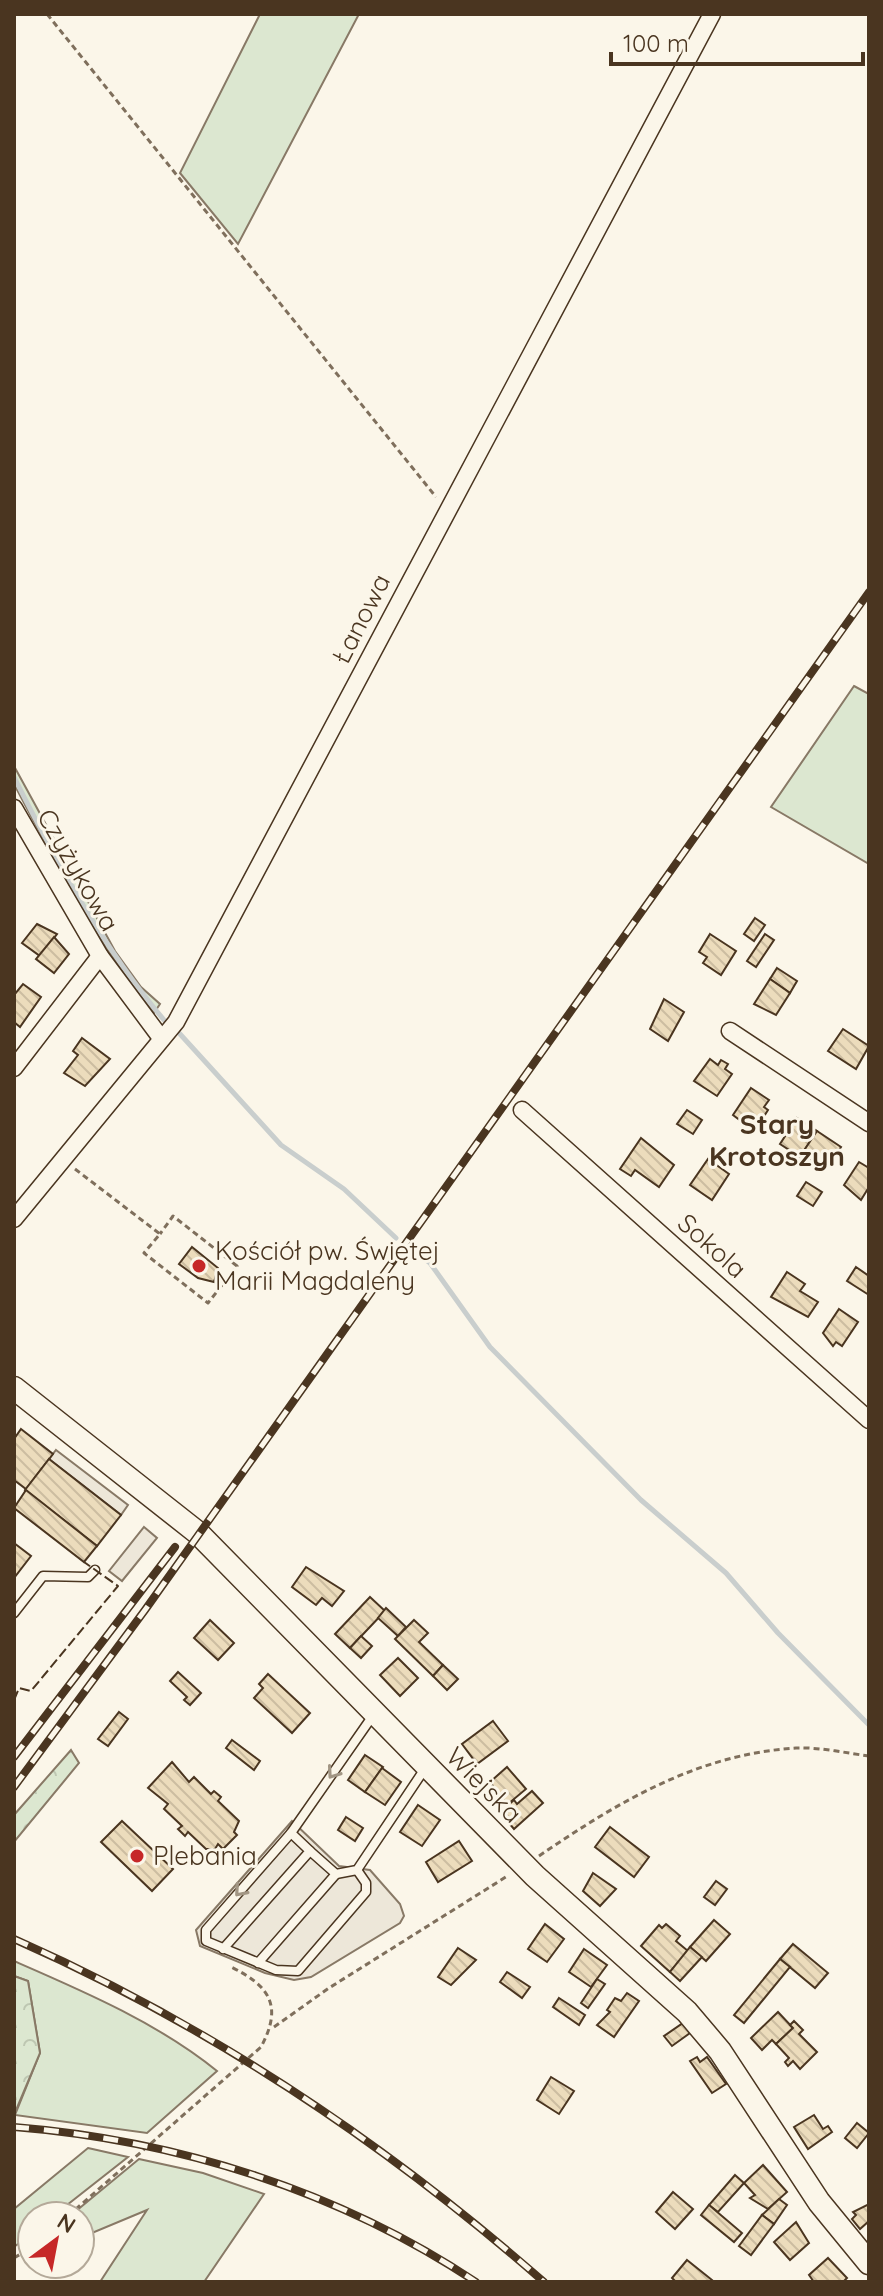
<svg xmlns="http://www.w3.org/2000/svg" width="883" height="2296" viewBox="0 0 883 2296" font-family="Quicksand,sans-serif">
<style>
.green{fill:#dce7d0;stroke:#887966;stroke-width:2}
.forest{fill:url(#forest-crowns);stroke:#887966;stroke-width:2}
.parking{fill:#ede7d9;stroke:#887966;stroke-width:2}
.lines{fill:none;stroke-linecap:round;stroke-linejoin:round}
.stream{stroke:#c9cecd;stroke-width:5}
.building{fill:url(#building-back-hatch);stroke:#4a3520;stroke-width:2}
.lane-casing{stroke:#4a3520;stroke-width:11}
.street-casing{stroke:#4a3520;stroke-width:19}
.secondary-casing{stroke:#4a3520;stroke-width:25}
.path{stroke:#7f6f5c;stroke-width:3;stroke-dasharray:6 4;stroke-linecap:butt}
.lane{stroke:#fbf6e9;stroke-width:8}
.street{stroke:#fbf6e9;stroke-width:16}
.secondary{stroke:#fbf6e9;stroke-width:22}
.rail-casing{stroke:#4a3520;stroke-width:8}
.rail{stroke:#fbf6e9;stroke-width:5;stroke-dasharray:15;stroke-linecap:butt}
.fence{stroke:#4a3520;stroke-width:2;stroke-dasharray:10 4;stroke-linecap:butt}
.oneway{stroke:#a29684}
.poi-dot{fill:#c62828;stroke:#fbf6e9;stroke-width:3}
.labels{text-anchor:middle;stroke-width:6;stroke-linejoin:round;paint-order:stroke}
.street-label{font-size:26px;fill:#4a3520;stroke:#fbf6e9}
.poi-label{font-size:26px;fill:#4a3520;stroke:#fbf6e9;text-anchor:start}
.neighbourhood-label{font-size:28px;font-weight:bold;fill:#4a3520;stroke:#fbf6e9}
</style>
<defs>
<pattern id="forest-crowns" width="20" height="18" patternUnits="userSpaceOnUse" patternTransform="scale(2)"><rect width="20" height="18" fill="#dce7d0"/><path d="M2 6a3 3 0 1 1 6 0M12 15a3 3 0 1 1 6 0" fill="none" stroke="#bec7b2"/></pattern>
<pattern id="building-back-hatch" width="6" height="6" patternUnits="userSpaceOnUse" patternTransform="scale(2)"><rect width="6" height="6" fill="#ecdcbc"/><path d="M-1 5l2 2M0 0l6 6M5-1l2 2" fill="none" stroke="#ccbda1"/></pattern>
</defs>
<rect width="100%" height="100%" fill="#fbf6e9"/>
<g class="green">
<path d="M 260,14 L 359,14 L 238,244 L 180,173 Z"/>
<path d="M 854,686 L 869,694 L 869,864 L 771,807 Z"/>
<path d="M 14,766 L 115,951 L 141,987 L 160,1004 L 154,1013 L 106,948 L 32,818 L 14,784 Z"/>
<path d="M 14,1961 C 83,1991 158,2023 217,2071 L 147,2133 L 15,2115 L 40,2053 L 28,1981 L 14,1976 Z"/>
<path d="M 88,2148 L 128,2157 L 53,2216 L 32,2216 L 32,2233 L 14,2247 L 14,2209 Z"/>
<path d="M 139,2159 L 203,2173 L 264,2194 L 204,2282 L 100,2282 L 147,2210 L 80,2238 L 80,2216 L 70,2216 Z"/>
</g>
<g class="forest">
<path d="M 71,1750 L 79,1763 L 14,1842 L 14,1815 Z"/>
<path d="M 14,1976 L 28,1981 L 40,2053 L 14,2115 Z"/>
</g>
<g class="parking">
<path d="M 56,1450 L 128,1505 L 121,1515 L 49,1459 Z"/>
<path d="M 144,1527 L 157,1538 L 122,1581 L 109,1571 Z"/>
<path d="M 292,1821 L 339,1866 L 370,1870 L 400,1904 L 404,1916 L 400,1923 L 311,1977 L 294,1980 L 265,1973 L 200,1946 L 196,1930 Z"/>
</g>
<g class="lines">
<g class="stream">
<path d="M 14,777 C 56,861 103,948 164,1020"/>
<path d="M 180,1034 L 281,1145 L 344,1189 L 396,1238"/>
<path d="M 417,1253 L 430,1263 L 490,1347 L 641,1500 L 726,1573 L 778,1633 L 869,1725"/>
</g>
</g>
<g class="building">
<path d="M 755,918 L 765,925 L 754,941 L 744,934 Z"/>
<path d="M 37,924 L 57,934 L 40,956 L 22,943 Z"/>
<path d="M 710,934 L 736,951 L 721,975 L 703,963 L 707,957 L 699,952 Z"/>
<path d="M 765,934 L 774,940 L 756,967 L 747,961 Z"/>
<path d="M 54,937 L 69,954 L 54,973 L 36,959 Z"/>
<path d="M 777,968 L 797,981 L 790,993 L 770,979 Z"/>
<path d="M 770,979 L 790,993 L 776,1015 L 754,1004 Z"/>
<path d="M 23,984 L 41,997 L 20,1027 L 14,1022 L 14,995 Z"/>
<path d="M 664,999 L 684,1012 L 668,1041 L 650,1029 Z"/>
<path d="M 843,1029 L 869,1046 L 856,1069 L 828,1051 Z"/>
<path d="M 82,1038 L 110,1059 L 85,1086 L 64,1073 L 78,1055 L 73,1051 Z"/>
<path d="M 710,1059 L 718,1065 L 721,1060 L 728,1064 L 725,1069 L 732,1074 L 717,1096 L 694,1081 Z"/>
<path d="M 751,1088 L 769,1100 L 764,1107 L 768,1110 L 761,1121 L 750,1117 L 745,1124 L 733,1115 Z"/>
<path d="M 687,1110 L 702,1120 L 693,1134 L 677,1124 Z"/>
<path d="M 797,1118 L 817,1131 L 800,1157 L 780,1144 Z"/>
<path d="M 817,1131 L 841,1147 L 827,1168 L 819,1163 L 815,1168 L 807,1163 L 811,1157 L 803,1152 Z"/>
<path d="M 641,1138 L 674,1165 L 659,1187 L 635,1170 L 631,1176 L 620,1169 Z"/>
<path d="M 708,1159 L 729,1174 L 712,1200 L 690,1185 Z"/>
<path d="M 859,1162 L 869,1168 L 869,1187 L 861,1200 L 844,1185 Z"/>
<path d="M 806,1182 L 822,1192 L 813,1206 L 797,1196 Z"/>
<path d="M 192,1247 L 218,1268 L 214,1282 L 198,1278 L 179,1264 Z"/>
<path d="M 856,1267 L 869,1276 L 869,1295 L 847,1281 Z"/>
<path d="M 787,1272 L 805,1284 L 800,1291 L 818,1302 L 808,1317 L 771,1297 Z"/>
<path d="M 839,1309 L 858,1322 L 842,1346 L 836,1342 L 833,1346 L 823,1333 Z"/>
<path d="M 21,1429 L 53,1454 L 26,1489 L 14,1480 L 14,1439 Z"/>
<path d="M 49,1459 L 121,1515 L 97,1546 L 25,1490 Z"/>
<path d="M 26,1490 L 97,1546 L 84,1562 L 14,1508 Z"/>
<path d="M 14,1543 L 31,1556 L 14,1578 Z"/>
<path d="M 306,1567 L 344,1591 L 332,1606 L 322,1598 L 316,1605 L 292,1587 Z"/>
<path d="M 370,1597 L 385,1611 L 350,1648 L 335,1634 Z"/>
<path d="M 386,1608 L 406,1627 L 398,1636 L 378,1618 Z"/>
<path d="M 210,1620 L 234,1643 L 218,1660 L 194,1638 Z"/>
<path d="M 414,1620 L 428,1633 L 419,1642 L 443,1665 L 433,1676 L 395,1639 Z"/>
<path d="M 361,1636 L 372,1646 L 361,1658 L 350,1648 Z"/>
<path d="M 398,1658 L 418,1678 L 400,1696 L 380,1675 Z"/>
<path d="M 443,1665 L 458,1679 L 447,1690 L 433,1676 Z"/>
<path d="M 178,1672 L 201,1693 L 190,1705 L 184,1700 L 187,1697 L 170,1681 Z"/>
<path d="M 268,1674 L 310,1713 L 292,1733 L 254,1698 L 263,1688 L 259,1684 Z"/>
<path d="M 119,1712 L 128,1719 L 108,1746 L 98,1739 Z"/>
<path d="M 493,1721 L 508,1741 L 477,1764 L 462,1744 Z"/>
<path d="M 232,1740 L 260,1761 L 254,1770 L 226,1748 Z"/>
<path d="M 365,1755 L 383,1767 L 365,1792 L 348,1780 Z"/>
<path d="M 172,1762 L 189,1782 L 194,1777 L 211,1794 L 214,1791 L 221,1797 L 218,1801 L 239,1821 L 234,1832 L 237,1835 L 223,1849 L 218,1844 L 215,1849 L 206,1849 L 188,1832 L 185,1836 L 178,1829 L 182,1826 L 164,1809 L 168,1804 L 148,1788 Z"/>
<path d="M 507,1767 L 526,1789 L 508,1804 L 493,1792 L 496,1790 L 490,1782 Z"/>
<path d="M 382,1768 L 401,1782 L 385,1805 L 365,1792 Z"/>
<path d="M 532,1791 L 543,1803 L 514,1829 L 503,1816 L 510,1810 L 506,1807 L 514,1800 L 517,1804 Z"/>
<path d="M 418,1805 L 440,1820 L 422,1846 L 400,1832 Z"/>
<path d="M 346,1817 L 363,1828 L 355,1841 L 338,1830 Z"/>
<path d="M 122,1821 L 173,1869 L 152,1891 L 101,1842 Z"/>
<path d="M 610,1827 L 649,1857 L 634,1877 L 595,1847 Z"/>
<path d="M 459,1841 L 472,1861 L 438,1882 L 426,1862 Z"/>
<path d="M 593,1873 L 616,1889 L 600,1906 L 583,1891 Z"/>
<path d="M 716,1881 L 727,1889 L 715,1905 L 704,1897 Z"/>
<path d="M 714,1920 L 730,1934 L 706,1961 L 690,1947 Z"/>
<path d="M 545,1924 L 564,1939 L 547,1962 L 528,1949 Z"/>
<path d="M 666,1924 L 680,1936 L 676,1941 L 688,1951 L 670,1972 L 641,1946 L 659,1925 L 662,1928 Z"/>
<path d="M 793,1944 L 828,1973 L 815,1988 L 780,1959 Z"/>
<path d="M 690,1947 L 702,1957 L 680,1981 L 670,1972 Z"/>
<path d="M 458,1948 L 476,1960 L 451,1985 L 438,1977 Z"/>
<path d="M 584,1949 L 607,1965 L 591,1987 L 569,1972 Z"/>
<path d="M 780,1959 L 790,1967 L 744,2023 L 734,2015 Z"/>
<path d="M 507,1972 L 530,1987 L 522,1998 L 500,1982 Z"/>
<path d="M 597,1979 L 605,1984 L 588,2008 L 581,2003 Z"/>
<path d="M 627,1993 L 639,2001 L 614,2037 L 597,2025 L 610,2012 L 607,2010 L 615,1998 L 621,2001 Z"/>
<path d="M 559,1998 L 585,2015 L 579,2025 L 553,2007 Z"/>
<path d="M 778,2012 L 793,2028 L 776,2044 L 772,2040 L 762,2050 L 751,2038 Z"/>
<path d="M 794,2021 L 803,2030 L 799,2034 L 817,2052 L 800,2069 L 793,2061 L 788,2066 L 785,2062 L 789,2058 L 776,2044 L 793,2028 L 790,2025 Z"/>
<path d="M 683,2023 L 690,2033 L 672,2046 L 664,2036 Z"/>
<path d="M 697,2057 L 700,2062 L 707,2057 L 726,2084 L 712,2093 L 690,2061 Z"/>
<path d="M 551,2077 L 574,2091 L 559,2114 L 537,2100 Z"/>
<path d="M 814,2115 L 823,2129 L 828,2126 L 832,2132 L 808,2149 L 794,2127 Z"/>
<path d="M 857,2123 L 869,2133 L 857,2148 L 845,2138 Z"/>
<path d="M 763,2165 L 787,2192 L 768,2209 L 750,2198 L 755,2195 L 744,2183 Z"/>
<path d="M 735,2175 L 744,2183 L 718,2212 L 709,2205 Z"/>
<path d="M 673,2192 L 693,2209 L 675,2229 L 656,2212 Z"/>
<path d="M 779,2199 L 787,2205 L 774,2224 L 762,2215 Z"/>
<path d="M 869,2204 L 869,2221 L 860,2229 L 852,2219 L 856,2215 L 853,2212 Z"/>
<path d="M 709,2205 L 742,2233 L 734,2242 L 701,2215 Z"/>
<path d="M 762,2215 L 774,2224 L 751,2255 L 739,2246 Z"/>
<path d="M 796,2222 L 809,2243 L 790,2260 L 774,2242 Z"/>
<path d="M 828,2258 L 847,2278 L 843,2282 L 814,2282 L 809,2275 Z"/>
<path d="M 687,2260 L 712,2280 L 711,2282 L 676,2282 L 672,2278 Z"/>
</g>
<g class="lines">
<defs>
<g id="lane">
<path d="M 14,1613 L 43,1576 L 88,1577 L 95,1570"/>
<path d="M 310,1851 L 336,1874 L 357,1870 L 426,1767"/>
<path d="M 357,1870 L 366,1883 L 366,1892 L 298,1971 L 276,1970 L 206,1941 L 206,1930 L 291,1833 L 374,1714"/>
<path d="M 223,1949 L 310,1851 L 291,1833"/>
<path d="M 258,1963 L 336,1874"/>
</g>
<g id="street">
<path d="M 14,808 L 100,956 L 161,1038"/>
<path d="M 730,1031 L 869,1123"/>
<path d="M 14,1068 L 100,956"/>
<path d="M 522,1110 L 869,1420"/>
<path d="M 14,1219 L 176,1022 L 712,14"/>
</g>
<path id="secondary" d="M 14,1388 L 198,1533 L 535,1876 L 687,2012 L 720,2051 L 819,2202 L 869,2263"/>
</defs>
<use href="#lane" class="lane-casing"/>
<use href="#street" class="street-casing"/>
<use href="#secondary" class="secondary-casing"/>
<g class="path">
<path d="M 47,14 L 436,497"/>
<path d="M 75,1169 L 160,1234 L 144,1253 L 208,1303 L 237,1266 L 173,1216 L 160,1234"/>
<path d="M 539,1856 C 618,1802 698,1754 796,1748 C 819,1747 846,1753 869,1756"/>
<path d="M 274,2027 L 329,1988 L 509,1875"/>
<path d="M 68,2216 L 261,2047 C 283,2006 270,1986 231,1967"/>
<path d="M 14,2258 L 32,2247"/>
</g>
<use href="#lane" class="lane"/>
<use href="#street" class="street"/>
<use href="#secondary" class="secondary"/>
<defs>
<g id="rail">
<path d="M 14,1757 L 175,1547"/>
<path d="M 14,1787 L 145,1610 L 869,592"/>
<path d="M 14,1939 C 209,2025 384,2142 544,2282"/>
<path d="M 14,2127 C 177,2140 339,2191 476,2282"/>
</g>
</defs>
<use href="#rail" class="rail-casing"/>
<use href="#rail" class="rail"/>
<path class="fence" d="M 14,1700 L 19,1688 L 31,1691 L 118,1586 L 84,1562"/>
</g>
<defs><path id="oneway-chevron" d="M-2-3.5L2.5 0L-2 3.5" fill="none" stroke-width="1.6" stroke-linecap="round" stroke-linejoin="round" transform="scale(2)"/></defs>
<g class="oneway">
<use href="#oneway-chevron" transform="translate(333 1773) rotate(125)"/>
<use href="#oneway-chevron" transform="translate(240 1891) rotate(131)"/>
</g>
<g class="poi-dot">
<circle cx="199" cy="1266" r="8"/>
<circle cx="137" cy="1856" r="8"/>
</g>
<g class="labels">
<g class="street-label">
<text transform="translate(361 619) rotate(-63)" y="9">Łanowa</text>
<text transform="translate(78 870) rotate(60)" y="9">Czyżykowa</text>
<text transform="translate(712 1246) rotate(42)" y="9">Sokola</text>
<text transform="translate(484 1785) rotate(45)" y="9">Wiejska</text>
</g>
<g class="poi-label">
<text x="215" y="1260">Kościół pw. Świętej<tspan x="215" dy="30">Marii Magdaleny</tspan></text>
<text x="153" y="1865">Plebania</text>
</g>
<g class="neighbourhood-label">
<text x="777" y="1134">Stary<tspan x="777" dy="32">Krotoszyn</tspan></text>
</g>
</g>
<rect width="883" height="2296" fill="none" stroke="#4a3520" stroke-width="32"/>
<g transform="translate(56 2240) rotate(32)"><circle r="38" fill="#fbf6e9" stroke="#b4a999" stroke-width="2"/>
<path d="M0-6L14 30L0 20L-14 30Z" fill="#c62828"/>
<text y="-12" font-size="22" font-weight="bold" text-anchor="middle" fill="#4a3520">N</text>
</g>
<path d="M611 52v12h252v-12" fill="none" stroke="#4a3520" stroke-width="4"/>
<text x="623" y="52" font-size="24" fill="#4a3520" stroke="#fbf6e9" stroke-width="6" paint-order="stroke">100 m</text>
</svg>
